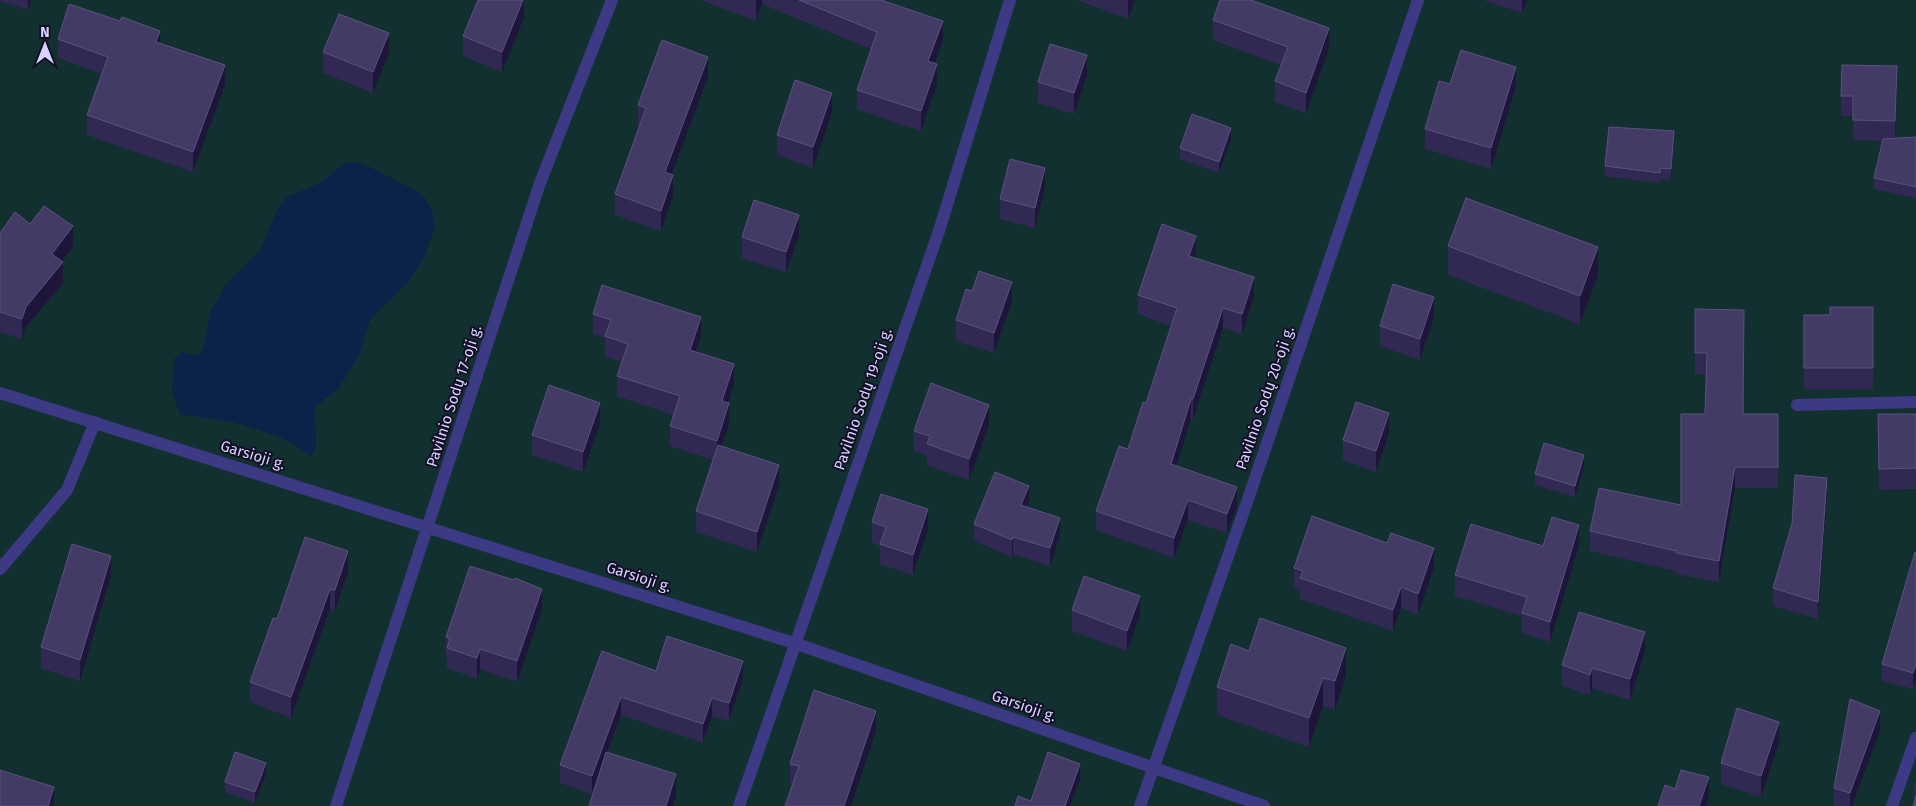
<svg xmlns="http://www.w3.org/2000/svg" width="1916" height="806" viewBox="0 0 1916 806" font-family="'Fira Sans',sans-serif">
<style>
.green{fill:#12302f}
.water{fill:#0c2248}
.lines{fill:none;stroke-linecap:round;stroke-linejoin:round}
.minor{stroke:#3d3a85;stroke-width:12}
.wall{fill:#312854}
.shaded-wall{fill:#1d163a}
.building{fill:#433a66;stroke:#5a527e}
.labels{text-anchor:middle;stroke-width:4;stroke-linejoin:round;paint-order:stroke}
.street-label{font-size:15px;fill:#d9d4ff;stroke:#130f26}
</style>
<rect width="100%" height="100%" fill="#130f26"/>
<rect class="green" x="0" y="0" width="1916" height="806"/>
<path class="water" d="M 346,162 L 364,164 L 415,190 L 425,198 L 432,210 L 435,227 L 423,260 L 408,282 L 370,319 L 359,356 L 338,389 L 315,407 L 316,448 L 311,456 L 282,438 L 233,422 L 180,414 L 172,392 L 174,359 L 181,352 L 199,356 L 204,347 L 210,313 L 217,300 L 226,284 L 260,250 L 278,208 L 288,196 L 320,183 Z"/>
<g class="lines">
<g class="minor">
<path d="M 0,393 L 794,643 L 1264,806"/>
<path d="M 1797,405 L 1916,402"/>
<path d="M 0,569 L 67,490 L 95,422"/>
<path d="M 336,806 L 540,183 L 612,0"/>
<path d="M 739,806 L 939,231 L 1010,0"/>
<path d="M 1140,806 L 1245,508 L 1418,0"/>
<path d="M 1892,806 L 1916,738"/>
</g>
</g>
<g class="wall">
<path d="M 0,0 L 31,0 L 28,10 L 0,1 Z"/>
<path d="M 524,0 L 524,18 L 502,72 L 463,56 L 463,36 Z"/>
<path d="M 701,0 L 881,0 L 943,40 L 934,63 L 937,84 L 921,131 L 857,109 L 857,90 L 871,49 L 762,4 L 756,21 Z"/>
<path d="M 1077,0 L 1135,0 L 1128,19 Z"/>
<path d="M 1483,0 L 1527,0 L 1522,13 Z"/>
<path d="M 1213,20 L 1329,49 L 1306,113 L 1275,102 L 1275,81 L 1281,65 L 1213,40 Z"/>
<path d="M 58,39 L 160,43 L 225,85 L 193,172 L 87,135 L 87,115 L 102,74 L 58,58 Z"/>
<path d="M 323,52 L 389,53 L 373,93 L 323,73 Z"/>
<path d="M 1087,76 L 1074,114 L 1038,103 L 1038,82 Z"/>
<path d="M 708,77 L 672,175 L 673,196 L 661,231 L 615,215 L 615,194 L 639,126 L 638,125 L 638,105 Z"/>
<path d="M 1450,84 L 1516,87 L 1491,169 L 1425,149 L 1425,129 Z"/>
<path d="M 1897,86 L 1895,139 L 1916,137 L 1916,198 L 1874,189 L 1874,178 L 1883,141 L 1853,140 L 1853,116 L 1841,116 L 1841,96 Z"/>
<path d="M 832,113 L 813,168 L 777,155 L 777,135 Z"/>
<path d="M 1231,139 L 1219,173 L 1180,159 L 1180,148 Z"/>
<path d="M 1674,142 L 1671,180 L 1660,179 L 1660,183 L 1605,176 L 1605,166 Z"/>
<path d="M 1045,188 L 1035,228 L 1000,219 L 1000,199 Z"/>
<path d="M 30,224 L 73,247 L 62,261 L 63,283 L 26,327 L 22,339 L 0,332 L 0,233 Z"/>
<path d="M 799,236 L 786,272 L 742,258 L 742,237 Z"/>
<path d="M 1448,246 L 1598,275 L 1580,324 L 1448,275 Z"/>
<path d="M 1196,256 L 1195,258 L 1254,297 L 1242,334 L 1223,328 L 1193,419 L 1191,419 L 1176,466 L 1237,507 L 1227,533 L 1188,520 L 1174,558 L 1096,530 L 1096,511 L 1128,449 L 1146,403 L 1171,326 L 1138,314 L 1138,295 Z"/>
<path d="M 1012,302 L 994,353 L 956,341 L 956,320 Z"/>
<path d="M 1873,307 L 1873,389 L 1804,389 L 1804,315 L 1830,315 Z"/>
<path d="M 1695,309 L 1743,414 L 1778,414 L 1778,488 L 1735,488 L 1719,582 L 1676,574 L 1676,571 L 1590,551 L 1590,531 L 1681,505 L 1705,414 L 1707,374 L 1695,374 Z"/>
<path d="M 593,314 L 701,337 L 696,352 L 734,384 L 728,403 L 729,424 L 722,446 L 779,486 L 757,552 L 696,532 L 696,511 L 713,460 L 670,446 L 670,426 L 674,415 L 617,396 L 617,376 L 622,362 L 605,357 L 605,338 L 593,334 Z"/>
<path d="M 1434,318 L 1420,360 L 1380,346 L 1380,326 Z"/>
<path d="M 1878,414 L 1916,414 L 1916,489 L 1879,490 Z"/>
<path d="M 600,424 L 583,472 L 532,455 L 532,435 Z"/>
<path d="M 989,425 L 969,480 L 927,465 L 927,456 L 914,451 L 914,431 Z"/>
<path d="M 1389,434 L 1376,472 L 1343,460 L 1343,440 Z"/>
<path d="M 1584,466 L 1575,497 L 1535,485 L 1535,474 Z"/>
<path d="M 1827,495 L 1818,619 L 1773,606 L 1773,588 Z"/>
<path d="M 1029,503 L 1028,507 L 1060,536 L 1050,566 L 1013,554 L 1012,557 L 974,541 L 974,524 Z"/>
<path d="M 872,522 L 928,530 L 913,575 L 880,564 L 880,546 L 872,543 Z"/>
<path d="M 1543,546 L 1579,546 L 1550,642 L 1522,633 L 1522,616 L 1455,596 L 1455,575 Z"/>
<path d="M 1916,553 L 1916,680 L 1913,689 L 1882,681 L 1882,664 Z"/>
<path d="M 1294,568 L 1434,568 L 1418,614 L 1401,608 L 1393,631 L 1300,599 L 1300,591 L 1294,589 Z"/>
<path d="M 348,572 L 335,611 L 330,609 L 291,718 L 250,702 L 250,682 L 277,619 Z"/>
<path d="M 111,576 L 80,681 L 41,668 L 41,647 Z"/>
<path d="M 542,610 L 517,682 L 480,669 L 477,679 L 447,668 L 447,658 L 446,658 L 446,637 Z"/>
<path d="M 1072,610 L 1140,616 L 1127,651 L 1072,631 Z"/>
<path d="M 602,651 L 656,671 L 743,679 L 729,721 L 712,716 L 703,743 L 621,715 L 608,752 L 676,797 L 673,806 L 589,806 L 599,774 L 592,794 L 560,783 L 560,765 Z"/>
<path d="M 1249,651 L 1346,676 L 1335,710 L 1323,706 L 1309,747 L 1217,715 L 1217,687 Z"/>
<path d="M 1645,652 L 1630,700 L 1592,688 L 1590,695 L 1562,686 L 1562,665 Z"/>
<path d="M 876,731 L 792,785 L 790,784 L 790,764 Z"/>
<path d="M 1880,731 L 1852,806 L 1834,806 L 1834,788 Z"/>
<path d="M 1779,743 L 1761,797 L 1721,784 L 1721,763 Z"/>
<path d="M 266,774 L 255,803 L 225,792 L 225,782 Z"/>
<path d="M 1916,780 L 1916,806 L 1914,802 L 1914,784 Z"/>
</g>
<g class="shaded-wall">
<path d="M 28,0 L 31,0 L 28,10 Z"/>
<path d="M 523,0 L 524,0 L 524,18 L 502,72 L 502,52 Z"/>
<path d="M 756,0 L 762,0 L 762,4 L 756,21 Z"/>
<path d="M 1128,0 L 1135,0 L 1128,19 Z"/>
<path d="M 1522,0 L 1527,0 L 1522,13 Z"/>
<path d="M 943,21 L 943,40 L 928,81 L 928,61 Z"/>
<path d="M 1329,28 L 1329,49 L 1306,113 L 1306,93 Z"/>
<path d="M 160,31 L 160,51 L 156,42 Z"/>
<path d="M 389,33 L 389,53 L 373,93 L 373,72 Z"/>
<path d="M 1087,55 L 1087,76 L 1074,114 L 1074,93 Z"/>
<path d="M 708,57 L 708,77 L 665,193 L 665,172 Z"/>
<path d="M 937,64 L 937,84 L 921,131 L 921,111 Z"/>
<path d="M 225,65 L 225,85 L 193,172 L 193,152 Z"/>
<path d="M 1897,66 L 1897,86 L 1895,142 L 1895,121 Z"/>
<path d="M 1516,67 L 1516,87 L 1491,169 L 1491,148 Z"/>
<path d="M 832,93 L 832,113 L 813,168 L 813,147 Z"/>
<path d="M 1231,128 L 1231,139 L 1219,173 L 1219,162 Z"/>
<path d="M 1674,131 L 1674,142 L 1671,180 L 1671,169 Z"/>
<path d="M 1045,168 L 1045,188 L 1035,228 L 1035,208 Z"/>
<path d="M 673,175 L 673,196 L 661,231 L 661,211 Z"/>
<path d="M 799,215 L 799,236 L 786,272 L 786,252 Z"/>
<path d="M 73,226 L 73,247 L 52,274 L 52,254 Z"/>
<path d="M 1196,236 L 1196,256 L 1189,275 L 1189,256 Z"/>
<path d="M 1598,247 L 1598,275 L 1580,324 L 1580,296 Z"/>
<path d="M 63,262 L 63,283 L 26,327 L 22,339 L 22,319 L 26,307 Z"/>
<path d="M 1254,277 L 1254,297 L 1242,334 L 1242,314 Z"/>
<path d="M 1012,282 L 1012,302 L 994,353 L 994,333 Z"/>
<path d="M 1434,297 L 1434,318 L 1420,360 L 1420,339 Z"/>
<path d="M 1223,308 L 1223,328 L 1193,419 L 1193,399 Z"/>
<path d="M 701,317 L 701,337 L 690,370 L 690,350 Z"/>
<path d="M 734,364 L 734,384 L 722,422 L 722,401 Z"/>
<path d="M 1191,399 L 1191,419 L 1171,484 L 1171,464 Z"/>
<path d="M 600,403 L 600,424 L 583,472 L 583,452 Z"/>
<path d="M 729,403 L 729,424 L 717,461 L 717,441 Z"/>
<path d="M 989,405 L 989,425 L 969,480 L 969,459 Z"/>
<path d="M 1389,413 L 1389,434 L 1376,472 L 1376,451 Z"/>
<path d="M 1584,455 L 1584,466 L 1575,497 L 1575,486 Z"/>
<path d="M 779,465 L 779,486 L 757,552 L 757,532 Z"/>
<path d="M 1735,467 L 1735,488 L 1719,582 L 1719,561 Z"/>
<path d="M 1827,478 L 1827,495 L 1818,619 L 1818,602 Z"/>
<path d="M 1029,486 L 1029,503 L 1021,523 L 1021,505 Z"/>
<path d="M 1237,487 L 1237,507 L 1227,533 L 1227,514 Z"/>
<path d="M 1188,500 L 1188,520 L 1174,558 L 1174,538 Z"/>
<path d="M 928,509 L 928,530 L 913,575 L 913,555 Z"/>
<path d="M 1060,518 L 1060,536 L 1050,566 L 1050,548 Z"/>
<path d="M 1579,525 L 1579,546 L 1550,642 L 1550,622 Z"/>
<path d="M 1013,537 L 1013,554 L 1012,557 L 1012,540 Z"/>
<path d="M 1434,548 L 1434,568 L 1418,614 L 1418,594 Z"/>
<path d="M 348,551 L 348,572 L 335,611 L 335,590 Z"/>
<path d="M 111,556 L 111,576 L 80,681 L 80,660 Z"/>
<path d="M 1401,587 L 1401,608 L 1393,631 L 1393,610 Z"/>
<path d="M 330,589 L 330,609 L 291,718 L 291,697 Z"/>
<path d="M 542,589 L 542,610 L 517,682 L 517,661 Z"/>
<path d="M 1140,596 L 1140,616 L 1127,651 L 1127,631 Z"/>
<path d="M 1645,632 L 1645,652 L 1630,700 L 1630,679 Z"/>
<path d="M 1346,648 L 1346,676 L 1335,710 L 1335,681 Z"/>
<path d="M 480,649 L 480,669 L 477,679 L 477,658 Z"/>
<path d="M 743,661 L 743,679 L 729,721 L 729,703 Z"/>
<path d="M 1916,664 L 1916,680 L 1913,689 L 1913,673 Z"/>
<path d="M 1592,668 L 1592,688 L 1590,695 L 1590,675 Z"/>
<path d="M 1323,678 L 1323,706 L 1309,747 L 1309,718 Z"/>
<path d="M 621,697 L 621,715 L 592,794 L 592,776 Z"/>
<path d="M 712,698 L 712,716 L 703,743 L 703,724 Z"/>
<path d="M 876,711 L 876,731 L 851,806 L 844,806 Z"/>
<path d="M 1880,711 L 1880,731 L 1852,806 L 1850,806 L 1850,793 Z"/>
<path d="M 1779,722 L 1779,743 L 1761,797 L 1761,776 Z"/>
<path d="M 266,763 L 266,774 L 255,803 L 255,792 Z"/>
<path d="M 1080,764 L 1080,780 L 1070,806 L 1065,806 Z"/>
<path d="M 676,774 L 676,797 L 673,806 L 666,806 Z"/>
<path d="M 1709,777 L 1709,797 L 1706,806 L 1699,806 Z"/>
<path d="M 54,787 L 54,806 L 48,806 Z"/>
</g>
<g class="building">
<path d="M 478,0 L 523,0 L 502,52 L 463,36 Z"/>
<path d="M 799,0 L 881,0 L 943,21 L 928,61 L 937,64 L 921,111 L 857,90 L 877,32 Z"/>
<path d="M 1220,0 L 1251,0 L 1329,28 L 1306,93 L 1275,81 L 1288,47 L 1213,20 Z"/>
<path d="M 69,4 L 120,21 L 122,17 L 160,31 L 156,42 L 225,65 L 193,152 L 87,115 L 108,57 L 58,39 Z"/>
<path d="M 339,14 L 389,33 L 373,72 L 323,52 Z"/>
<path d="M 662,40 L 708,57 L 665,172 L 673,175 L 661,211 L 615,194 L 646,108 L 638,105 Z"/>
<path d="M 1050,44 L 1087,55 L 1074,93 L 1038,82 Z"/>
<path d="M 1461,50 L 1516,67 L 1491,148 L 1425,129 L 1439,81 L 1450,84 Z"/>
<path d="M 1842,65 L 1897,66 L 1895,121 L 1853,120 L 1853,96 L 1841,96 Z"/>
<path d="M 795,80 L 832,93 L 813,147 L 777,135 Z"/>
<path d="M 1192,114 L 1231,128 L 1219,162 L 1180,148 Z"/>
<path d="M 1609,127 L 1674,131 L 1671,169 L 1660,168 L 1660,173 L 1605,166 Z"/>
<path d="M 1916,137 L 1916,187 L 1874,178 L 1883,139 Z"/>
<path d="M 1010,159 L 1045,168 L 1035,208 L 1000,199 Z"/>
<path d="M 1466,198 L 1598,247 L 1580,296 L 1448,246 Z"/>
<path d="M 754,200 L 799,215 L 786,252 L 742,237 Z"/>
<path d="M 44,206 L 73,226 L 52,254 L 63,262 L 26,307 L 22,319 L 0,312 L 0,233 L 15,212 L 30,224 Z"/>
<path d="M 1162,224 L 1196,236 L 1189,256 L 1254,277 L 1242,314 L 1223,308 L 1193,399 L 1191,399 L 1171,464 L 1237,487 L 1227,514 L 1188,500 L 1174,538 L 1096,511 L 1119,446 L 1128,449 L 1143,402 L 1146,403 L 1177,308 L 1138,295 Z"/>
<path d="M 979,271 L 1012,282 L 994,333 L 956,320 L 966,289 L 972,291 Z"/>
<path d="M 1393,284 L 1434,297 L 1420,339 L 1380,326 Z"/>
<path d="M 602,285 L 701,317 L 690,350 L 734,364 L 722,401 L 729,403 L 717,441 L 670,426 L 680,396 L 617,376 L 628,344 L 605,336 L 611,320 L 593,314 Z"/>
<path d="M 1830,307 L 1873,307 L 1873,368 L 1804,368 L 1804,315 L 1830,315 Z"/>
<path d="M 1695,309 L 1744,310 L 1743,414 L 1778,414 L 1778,467 L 1735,467 L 1719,561 L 1676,553 L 1676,551 L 1590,531 L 1599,488 L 1681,505 L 1681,414 L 1705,414 L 1707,353 L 1695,353 Z"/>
<path d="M 931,383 L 989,405 L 969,459 L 927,444 L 930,436 L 914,431 Z"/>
<path d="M 549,385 L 600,403 L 583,452 L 532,435 Z"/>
<path d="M 1356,402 L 1389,413 L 1376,451 L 1343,440 Z"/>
<path d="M 1878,414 L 1916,414 L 1916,468 L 1879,469 Z"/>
<path d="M 1544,443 L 1584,455 L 1575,486 L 1535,474 Z"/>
<path d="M 718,445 L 779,465 L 757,532 L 696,511 Z"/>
<path d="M 995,472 L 1029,486 L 1021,505 L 1060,518 L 1050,548 L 1013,537 L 1012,540 L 974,524 Z"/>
<path d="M 1795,475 L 1827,478 L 1818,602 L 1773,588 L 1792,524 Z"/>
<path d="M 881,494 L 928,509 L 913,555 L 880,544 L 886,527 L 872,522 Z"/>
<path d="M 1312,516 L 1387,543 L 1391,533 L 1434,548 L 1418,594 L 1401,587 L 1393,610 L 1300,578 L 1303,571 L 1294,568 Z"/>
<path d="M 1552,517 L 1579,525 L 1550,622 L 1522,613 L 1527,597 L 1455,575 L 1471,524 L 1543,546 Z"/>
<path d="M 305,537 L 348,551 L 335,590 L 330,589 L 291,697 L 250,682 L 273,618 L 277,619 Z"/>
<path d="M 72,544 L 111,556 L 80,660 L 41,647 Z"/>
<path d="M 1915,552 L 1916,553 L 1916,664 L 1913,673 L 1882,664 Z"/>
<path d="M 470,566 L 514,580 L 515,578 L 542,589 L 517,661 L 480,649 L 477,658 L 447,648 L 450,639 L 446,637 Z"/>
<path d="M 1084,576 L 1140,596 L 1127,631 L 1072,610 Z"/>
<path d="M 1579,612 L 1645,632 L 1630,679 L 1592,668 L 1590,675 L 1562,665 Z"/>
<path d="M 1260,618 L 1346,648 L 1335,681 L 1323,678 L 1309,718 L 1217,687 L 1231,644 L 1249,651 Z"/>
<path d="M 667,636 L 743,661 L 729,703 L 712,698 L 703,724 L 621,697 L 592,776 L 560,765 L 602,651 L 656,671 Z"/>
<path d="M 814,690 L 876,711 L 844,806 L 785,806 L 799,766 L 790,764 Z"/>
<path d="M 1850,699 L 1880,711 L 1850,793 L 1834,788 Z"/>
<path d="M 1737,708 L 1779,722 L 1761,776 L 1721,763 Z"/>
<path d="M 235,752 L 266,763 L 255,792 L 225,782 Z"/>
<path d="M 606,752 L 676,774 L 666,806 L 589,806 Z"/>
<path d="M 1048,752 L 1080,764 L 1065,806 L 1015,806 L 1018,796 L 1031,801 Z"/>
<path d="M 0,770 L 54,787 L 48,806 L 0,806 Z"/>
<path d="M 1681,770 L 1709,777 L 1699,806 L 1658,806 L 1665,785 L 1675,789 Z"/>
<path d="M 1916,796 L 1916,806 L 1913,806 Z"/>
</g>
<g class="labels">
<g class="street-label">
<text transform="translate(454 396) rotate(-72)" y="5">Pavilnio Sodų 17-oji g.</text>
<text transform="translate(1265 398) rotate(-71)" y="5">Pavilnio Sodų 20-oji g.</text>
<text transform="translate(863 399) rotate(-71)" y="5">Pavilnio Sodų 19-oji g.</text>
<text transform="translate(253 455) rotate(17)" y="5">Garsioji g.</text>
<text transform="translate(639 577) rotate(18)" y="5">Garsioji g.</text>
<text transform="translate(1024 706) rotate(19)" y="5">Garsioji g.</text>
</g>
</g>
<g transform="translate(45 45)" stroke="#130f26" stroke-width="4" paint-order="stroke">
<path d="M0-4L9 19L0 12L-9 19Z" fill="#d9d4ff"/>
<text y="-8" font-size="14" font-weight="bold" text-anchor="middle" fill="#d9d4ff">N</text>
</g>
</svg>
